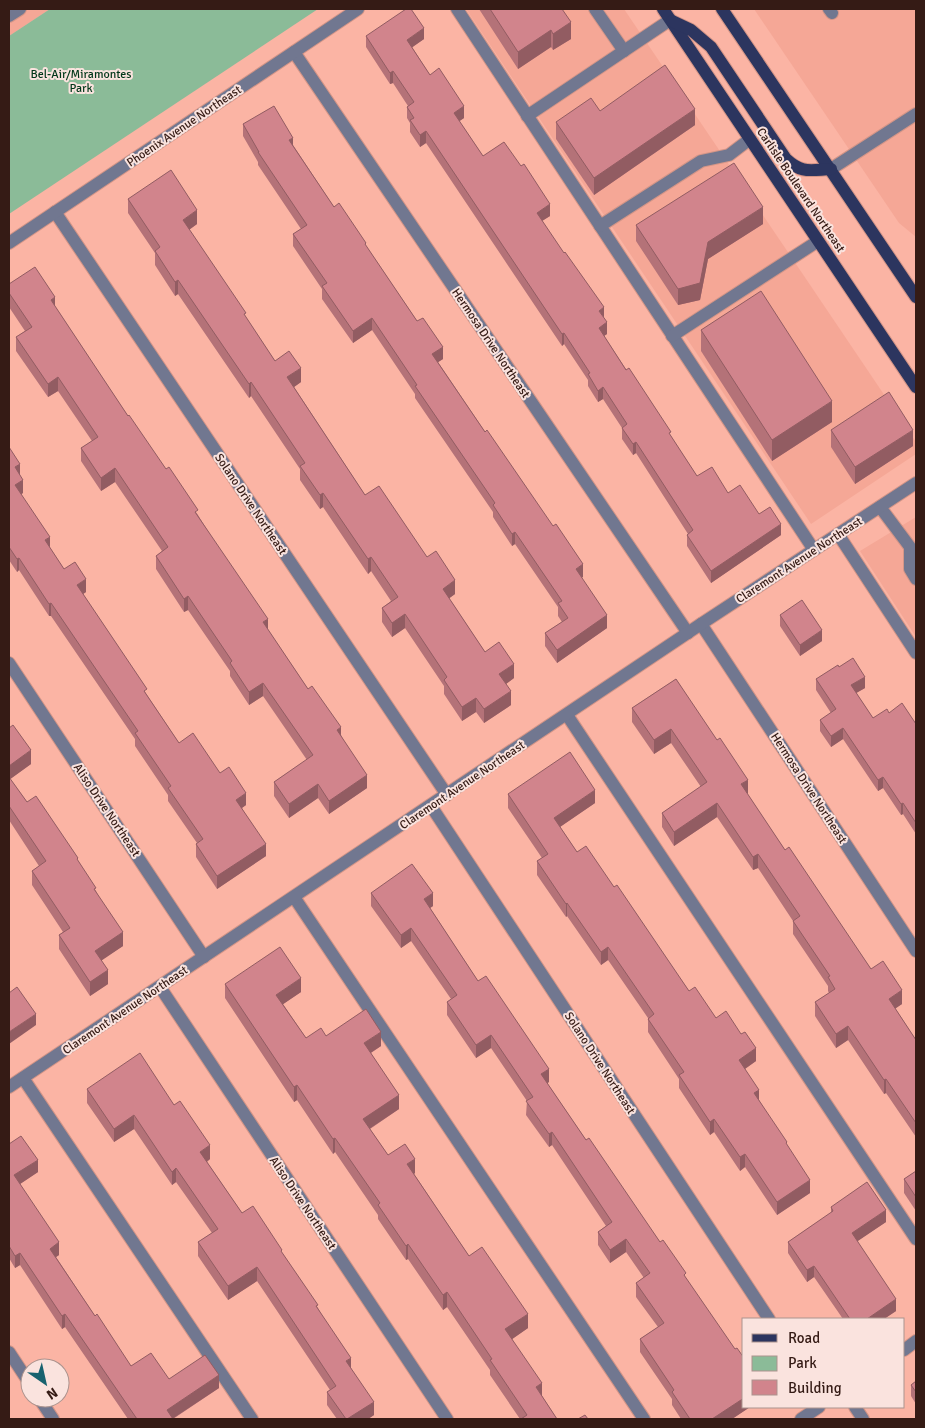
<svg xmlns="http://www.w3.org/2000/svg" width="925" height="1428" viewBox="0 0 925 1428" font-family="Signika,sans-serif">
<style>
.built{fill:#f5a796}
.green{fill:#8bbb98}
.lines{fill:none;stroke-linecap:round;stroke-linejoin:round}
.minor-casing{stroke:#d39587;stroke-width:14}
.major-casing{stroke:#d39587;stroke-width:14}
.minor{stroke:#717790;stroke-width:12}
.major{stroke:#2c355f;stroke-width:12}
.wall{fill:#b47278}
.shaded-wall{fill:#925c62}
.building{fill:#d1848c;stroke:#925c62}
.labels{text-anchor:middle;stroke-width:4;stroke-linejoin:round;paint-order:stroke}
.park-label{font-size:12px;fill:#003719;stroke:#fae3de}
.street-label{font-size:12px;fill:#351b15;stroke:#fae3de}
</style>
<rect width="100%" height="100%" fill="#fbb4a4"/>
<g class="built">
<path d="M 9,9 L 50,9 L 9,36 Z"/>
<path d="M 466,9 L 624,9 L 916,442 L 916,454 L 811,524 Z"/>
<path d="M 754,9 L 916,9 L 916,237 L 899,223 Z"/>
<path d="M 916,517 L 916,637 L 860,551 Z"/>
</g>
<path class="green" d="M 50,9 L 318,9 L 9,214 L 9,36 Z"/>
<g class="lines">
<defs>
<g id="minor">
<path d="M 457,9 L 814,550"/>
<path d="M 595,9 L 624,51"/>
<path d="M 829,9 L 832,13"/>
<path d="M 9,16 L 20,9"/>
<path d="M 294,52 L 688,633"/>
<path d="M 527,116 L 670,20"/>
<path d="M 831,169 L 916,114"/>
<path d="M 55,212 L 447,795"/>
<path d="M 600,226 L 701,161 L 729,155 L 750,139"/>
<path d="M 9,243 L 358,9"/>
<path d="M 672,336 L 818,241"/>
<path d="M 880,507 L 910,547 L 910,569 L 916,579"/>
<path d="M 838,534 L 916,653"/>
<path d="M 701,624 L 916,951"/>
<path d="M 9,663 L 204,957"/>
<path d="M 567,715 L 916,1239"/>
<path d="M 431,806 L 769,1319"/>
<path d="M 294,897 L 644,1419"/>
<path d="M 160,987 L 447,1419"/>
<path d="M 23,1078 L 252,1419"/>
<path d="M 9,1087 L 701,624 L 916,483"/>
<path d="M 904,1350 L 916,1341"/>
<path d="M 9,1352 L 30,1384"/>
<path d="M 39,1398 L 53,1419"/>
<path d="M 855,1407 L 863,1419"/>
<path d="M 801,1419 L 819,1407"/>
</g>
<g id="major">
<path d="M 663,9 L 916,387"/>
<path d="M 722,9 L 916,297"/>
<path d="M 672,21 L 691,30 L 711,47 L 786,159 C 802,174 810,170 831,169"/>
</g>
</defs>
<use href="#minor" class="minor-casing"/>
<use href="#major" class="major-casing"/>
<use href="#minor" class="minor"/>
<use href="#major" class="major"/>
</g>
<g class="wall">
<path d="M 479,9 L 562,9 L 571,39 L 553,50 L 551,47 L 518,69 Z"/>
<path d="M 366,36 L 424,39 L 412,47 L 430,75 L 464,118 L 459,121 L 483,156 L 550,216 L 542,221 L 604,319 L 607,334 L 604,336 L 697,476 L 728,493 L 759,514 L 781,535 L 711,583 L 687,546 L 687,535 L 688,534 L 636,453 L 633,455 L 622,439 L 622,428 L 603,399 L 598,402 L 588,386 L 588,380 L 564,344 L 562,346 L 426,143 L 420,147 L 410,132 L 410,123 L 407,118 L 407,107 L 408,106 L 393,83 L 390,84 L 366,47 Z"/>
<path d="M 600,111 L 695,125 L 594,195 L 556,139 L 556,122 Z"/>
<path d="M 243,124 L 293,145 L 334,207 L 366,246 L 443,359 L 438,362 L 583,577 L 581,577 L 607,628 L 557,663 L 545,646 L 545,633 L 562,622 L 558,616 L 558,607 L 515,544 L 512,546 L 493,517 L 493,512 L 415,398 L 415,394 L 372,330 L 353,343 L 322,299 L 322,289 L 293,246 L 293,234 L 301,229 L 258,165 L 258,162 L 243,136 Z"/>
<path d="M 128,199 L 197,224 L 189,230 L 246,318 L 275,361 L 301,382 L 294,387 L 365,495 L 427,557 L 455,594 L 449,598 L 485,652 L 514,678 L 506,684 L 511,705 L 484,723 L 476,712 L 462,721 L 444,694 L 444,686 L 405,628 L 392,637 L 382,622 L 382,608 L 391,601 L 371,571 L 368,574 L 323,507 L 320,509 L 300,480 L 300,469 L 251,396 L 249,398 L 178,294 L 175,296 L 155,265 L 155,253 L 128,213 Z"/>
<path d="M 763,224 L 708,259 L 700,300 L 678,305 L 636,241 L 636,225 Z"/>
<path d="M 9,284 L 55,307 L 128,416 L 198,515 L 268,630 L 308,689 L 341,735 L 367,788 L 329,814 L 318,798 L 289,818 L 274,796 L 274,782 L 307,760 L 263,696 L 249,705 L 230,676 L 230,671 L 188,610 L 184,612 L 156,569 L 156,556 L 162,551 L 115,482 L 101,491 L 81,461 L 81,448 L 92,441 L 58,391 L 48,397 L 16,351 L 16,337 L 25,331 L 9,307 Z"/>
<path d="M 701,330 L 832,422 L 772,461 L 701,351 Z"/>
<path d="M 831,430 L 913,446 L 855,484 L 831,447 Z"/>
<path d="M 9,447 L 20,475 L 23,493 L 21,494 L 50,548 L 64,569 L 86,592 L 83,594 L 147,695 L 179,743 L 220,773 L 246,805 L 242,808 L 266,856 L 217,889 L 196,857 L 196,844 L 197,843 L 168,801 L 168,795 L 135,746 L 135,739 L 51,616 L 49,616 L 19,570 L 17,572 L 9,560 Z"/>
<path d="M 780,615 L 822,641 L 800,656 L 780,626 Z"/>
<path d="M 839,667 L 865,688 L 856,693 L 873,718 L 889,713 L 916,724 L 916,834 L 903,814 L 901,815 L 883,788 L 878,791 L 843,739 L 831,747 L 820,731 L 820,720 L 831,713 L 816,690 L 816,679 Z"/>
<path d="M 676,679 L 748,793 L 747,794 L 785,850 L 871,969 L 902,1004 L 895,1008 L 916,1040 L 916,1137 L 886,1093 L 884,1094 L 848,1040 L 836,1048 L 815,1016 L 815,1002 L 829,993 L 828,991 L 828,986 L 793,934 L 793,921 L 758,868 L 753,870 L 717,817 L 674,846 L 662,827 L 662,813 L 701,787 L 671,743 L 654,754 L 632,722 L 632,708 Z"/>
<path d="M 9,728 L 31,764 L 10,779 L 27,802 L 78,861 L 96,891 L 123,946 L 101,960 L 108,984 L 90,996 L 59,949 L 59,935 L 63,932 L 32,885 L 32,871 L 39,866 L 9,820 Z"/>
<path d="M 508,794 L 595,803 L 560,827 L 577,852 L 614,887 L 689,991 L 716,1018 L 756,1061 L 745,1069 L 759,1100 L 787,1146 L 810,1193 L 777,1215 L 745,1167 L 740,1171 L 714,1132 L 710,1135 L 679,1088 L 679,1079 L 648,1032 L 648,1018 L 608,960 L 601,965 L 567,916 L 566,917 L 537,875 L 537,861 L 542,858 L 508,808 Z"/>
<path d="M 371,893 L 433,906 L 430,908 L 478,981 L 549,1082 L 547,1083 L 586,1140 L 686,1278 L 750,1407 L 732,1419 L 681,1419 L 672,1405 L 672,1399 L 640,1352 L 640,1339 L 658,1327 L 636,1297 L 636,1283 L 644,1278 L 626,1252 L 610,1263 L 598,1245 L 598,1232 L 606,1226 L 552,1145 L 549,1147 L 526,1115 L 527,1101 L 491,1048 L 476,1058 L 447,1015 L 447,1002 L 451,999 L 411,941 L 401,948 L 371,906 Z"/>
<path d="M 225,984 L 301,992 L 283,1004 L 306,1038 L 326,1036 L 381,1046 L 371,1053 L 399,1109 L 370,1129 L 388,1155 L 415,1173 L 414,1174 L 469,1256 L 528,1328 L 512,1339 L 542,1396 L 557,1419 L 520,1419 L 490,1375 L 490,1370 L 447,1307 L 443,1310 L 408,1259 L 406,1260 L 378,1219 L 378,1215 L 335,1152 L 333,1154 L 297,1100 L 294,1102 L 225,998 Z"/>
<path d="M 87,1089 L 210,1159 L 207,1162 L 242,1213 L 282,1253 L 318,1308 L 351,1368 L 374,1415 L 368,1419 L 337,1419 L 327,1405 L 327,1392 L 330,1390 L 257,1281 L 228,1300 L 198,1256 L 198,1242 L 212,1233 L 176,1182 L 172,1185 L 134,1129 L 114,1142 L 87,1103 Z"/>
<path d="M 9,1144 L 38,1172 L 20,1184 L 59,1255 L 56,1257 L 95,1316 L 131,1366 L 169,1379 L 219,1388 L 173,1419 L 128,1419 L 65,1327 L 62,1329 L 20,1265 L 15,1268 L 9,1258 Z"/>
<path d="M 916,1171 L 916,1211 L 904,1193 L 904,1179 Z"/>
<path d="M 831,1207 L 886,1222 L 857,1241 L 896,1311 L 884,1319 L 843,1319 L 814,1277 L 807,1282 L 788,1253 L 788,1242 L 831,1213 Z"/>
<path d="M 916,1381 L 916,1404 L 911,1396 L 911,1385 Z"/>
</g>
<g class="shaded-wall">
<path d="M 571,22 L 571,39 L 553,50 L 553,34 Z"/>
<path d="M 424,28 L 424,39 L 407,51 L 407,40 Z"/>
<path d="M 551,30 L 551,47 L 518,69 L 518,52 Z"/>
<path d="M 393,71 L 393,83 L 390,84 L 390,73 Z"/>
<path d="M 464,106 L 464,118 L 454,125 L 454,113 Z"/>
<path d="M 695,109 L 695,125 L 594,195 L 594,178 Z"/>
<path d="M 426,131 L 426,143 L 420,147 L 420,135 Z"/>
<path d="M 293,138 L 293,150 L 289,140 Z"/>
<path d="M 550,204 L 550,216 L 537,224 L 537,213 Z"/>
<path d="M 763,207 L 763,224 L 708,259 L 700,300 L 678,305 L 678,289 L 708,242 Z"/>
<path d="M 197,210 L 197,224 L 183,234 L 183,220 Z"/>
<path d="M 178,280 L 178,294 L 175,296 L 175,282 Z"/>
<path d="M 55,297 L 55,311 L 51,300 Z"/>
<path d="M 604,307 L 604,318 L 599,311 Z"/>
<path d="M 372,318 L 372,330 L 353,343 L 353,331 Z"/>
<path d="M 607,322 L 607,334 L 599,339 L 599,328 Z"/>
<path d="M 564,333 L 564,344 L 562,346 L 562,334 Z"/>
<path d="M 443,347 L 443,359 L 432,366 L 432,354 Z"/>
<path d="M 301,368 L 301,382 L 287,392 L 287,377 Z"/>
<path d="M 58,377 L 58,391 L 48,397 L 48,384 Z"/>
<path d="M 251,382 L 251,396 L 249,398 L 249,384 Z"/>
<path d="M 603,387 L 603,399 L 598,402 L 598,391 Z"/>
<path d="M 832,401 L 832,422 L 772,461 L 772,440 Z"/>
<path d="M 913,430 L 913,446 L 855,484 L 855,467 Z"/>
<path d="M 636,442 L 636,453 L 633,455 L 633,444 Z"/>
<path d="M 20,464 L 20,477 L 15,467 Z"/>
<path d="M 115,468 L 115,482 L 101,491 L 101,478 Z"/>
<path d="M 23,480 L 23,493 L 15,498 L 15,485 Z"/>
<path d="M 323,493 L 323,507 L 320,509 L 320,495 Z"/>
<path d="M 781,524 L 781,535 L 711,583 L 711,571 Z"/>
<path d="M 515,532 L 515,544 L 512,546 L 512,534 Z"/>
<path d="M 50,537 L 50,550 L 45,540 Z"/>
<path d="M 371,557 L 371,571 L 368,574 L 368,559 Z"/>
<path d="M 19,558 L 19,570 L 17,572 L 17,559 Z"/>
<path d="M 583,564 L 583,577 L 576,581 L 576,569 Z"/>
<path d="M 86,579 L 86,592 L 77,598 L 77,585 Z"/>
<path d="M 455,580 L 455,594 L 443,603 L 443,589 Z"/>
<path d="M 188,596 L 188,610 L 184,612 L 184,599 Z"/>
<path d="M 51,603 L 51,616 L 49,616 L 49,604 Z"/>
<path d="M 405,614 L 405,628 L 392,637 L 392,623 Z"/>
<path d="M 607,615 L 607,628 L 557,663 L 557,650 Z"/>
<path d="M 268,619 L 268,632 L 263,622 Z"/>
<path d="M 822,630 L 822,641 L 800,656 L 800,645 Z"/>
<path d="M 514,664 L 514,678 L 499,689 L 499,674 Z"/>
<path d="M 865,677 L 865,688 L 851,696 L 851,685 Z"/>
<path d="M 263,683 L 263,696 L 249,705 L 249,692 Z"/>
<path d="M 511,691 L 511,705 L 484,723 L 484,709 Z"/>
<path d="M 476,698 L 476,712 L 462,721 L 462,707 Z"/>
<path d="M 341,727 L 341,740 L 337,730 Z"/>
<path d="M 843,728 L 843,739 L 831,747 L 831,736 Z"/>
<path d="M 671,729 L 671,743 L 654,754 L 654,740 Z"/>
<path d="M 31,750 L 31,764 L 9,780 L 9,766 Z"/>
<path d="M 367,775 L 367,788 L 329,814 L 329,801 Z"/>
<path d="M 883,777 L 883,788 L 878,791 L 878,780 Z"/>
<path d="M 748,780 L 748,793 L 741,798 L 741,784 Z"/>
<path d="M 318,784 L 318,798 L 289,818 L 289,804 Z"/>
<path d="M 595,790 L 595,803 L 554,831 L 554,818 Z"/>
<path d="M 246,793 L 246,805 L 236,812 L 236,800 Z"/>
<path d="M 717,803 L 717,817 L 674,846 L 674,832 Z"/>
<path d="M 903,803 L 903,814 L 901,815 L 901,804 Z"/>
<path d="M 266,844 L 266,856 L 217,889 L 217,876 Z"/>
<path d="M 758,854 L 758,868 L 753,870 L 753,857 Z"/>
<path d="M 433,893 L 433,906 L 424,912 L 424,899 Z"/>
<path d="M 567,903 L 567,916 L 566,917 L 566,904 Z"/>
<path d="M 411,928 L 411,941 L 401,948 L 401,935 Z"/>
<path d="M 123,932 L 123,946 L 95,965 L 95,951 Z"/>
<path d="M 608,947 L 608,960 L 601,965 L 601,952 Z"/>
<path d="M 108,970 L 108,984 L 90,996 L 90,982 Z"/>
<path d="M 301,978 L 301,992 L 276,1009 L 276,995 Z"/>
<path d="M 902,990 L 902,1004 L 889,1013 L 889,999 Z"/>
<path d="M 36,1014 L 36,1025 L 9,1044 L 9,1032 Z"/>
<path d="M 848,1026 L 848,1040 L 836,1048 L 836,1034 Z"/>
<path d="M 381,1032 L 381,1046 L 364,1057 L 364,1043 Z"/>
<path d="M 491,1035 L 491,1048 L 476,1058 L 476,1045 Z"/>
<path d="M 756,1048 L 756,1061 L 739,1073 L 739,1060 Z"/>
<path d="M 549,1069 L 549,1082 L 541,1087 L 541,1074 Z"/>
<path d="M 886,1079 L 886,1093 L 884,1094 L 884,1080 Z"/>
<path d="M 297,1085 L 297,1100 L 294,1102 L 294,1087 Z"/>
<path d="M 759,1090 L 759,1103 L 754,1093 Z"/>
<path d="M 399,1095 L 399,1109 L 363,1133 L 363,1119 Z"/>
<path d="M 134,1115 L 134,1129 L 114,1142 L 114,1129 Z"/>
<path d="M 714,1119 L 714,1132 L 710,1135 L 710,1122 Z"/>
<path d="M 552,1132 L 552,1145 L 549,1147 L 549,1134 Z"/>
<path d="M 335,1138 L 335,1152 L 333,1154 L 333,1139 Z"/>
<path d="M 210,1145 L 210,1159 L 200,1166 L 200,1152 Z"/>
<path d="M 745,1154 L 745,1167 L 740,1171 L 740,1157 Z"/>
<path d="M 415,1159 L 415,1173 L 407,1179 L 407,1164 Z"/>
<path d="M 38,1160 L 38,1172 L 14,1188 L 14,1175 Z"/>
<path d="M 176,1168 L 176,1182 L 172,1185 L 172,1172 Z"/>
<path d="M 810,1180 L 810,1193 L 777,1215 L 777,1202 Z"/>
<path d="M 886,1210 L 886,1222 L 852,1245 L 852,1233 Z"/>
<path d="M 626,1239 L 626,1252 L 610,1263 L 610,1250 Z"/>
<path d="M 59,1242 L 59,1255 L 50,1261 L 50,1249 Z"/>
<path d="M 408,1244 L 408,1259 L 406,1260 L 406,1246 Z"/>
<path d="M 20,1253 L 20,1265 L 15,1268 L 15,1256 Z"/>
<path d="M 814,1266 L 814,1277 L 807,1282 L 807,1270 Z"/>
<path d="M 257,1267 L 257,1281 L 228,1300 L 228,1286 Z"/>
<path d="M 447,1292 L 447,1307 L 443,1310 L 443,1295 Z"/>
<path d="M 896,1299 L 896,1311 L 884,1319 L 867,1319 Z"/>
<path d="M 65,1314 L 65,1327 L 62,1329 L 62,1316 Z"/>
<path d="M 528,1314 L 528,1328 L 505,1344 L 505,1329 Z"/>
<path d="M 351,1358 L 351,1372 L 346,1361 Z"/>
<path d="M 219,1375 L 219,1388 L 172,1419 L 167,1410 Z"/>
<path d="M 542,1383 L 542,1397 L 536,1387 Z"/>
<path d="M 744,1398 L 744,1407 L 750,1407 L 732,1419 L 712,1419 Z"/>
<path d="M 374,1402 L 374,1415 L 368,1419 L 347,1419 Z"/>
</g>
<g class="building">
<path d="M 406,9 L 411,9 L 424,28 L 407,40 L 430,75 L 439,68 L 464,106 L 454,113 L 483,156 L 504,142 L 521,166 L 524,164 L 550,204 L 537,213 L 564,253 L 565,252 L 604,307 L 599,311 L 607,322 L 599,328 L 626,370 L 629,368 L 671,432 L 669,433 L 697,476 L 712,467 L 728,493 L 740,485 L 759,514 L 770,507 L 781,524 L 711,571 L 687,535 L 693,530 L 636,442 L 633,444 L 622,428 L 627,424 L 603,387 L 598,391 L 588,374 L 590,373 L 564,333 L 562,334 L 426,131 L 420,135 L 410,120 L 414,118 L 407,107 L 414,102 L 393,71 L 390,73 L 366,36 Z"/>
<path d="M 490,9 L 562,9 L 571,22 L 553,34 L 551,30 L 518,52 Z"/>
<path d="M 665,65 L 695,109 L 594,178 L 556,122 L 591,98 L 600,111 Z"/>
<path d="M 274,106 L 293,138 L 289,140 L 334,207 L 339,203 L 366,243 L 365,244 L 417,321 L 423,318 L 443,347 L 432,354 L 485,432 L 487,430 L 553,526 L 556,524 L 583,564 L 576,569 L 607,615 L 557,650 L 545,633 L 568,618 L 558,603 L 562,601 L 515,532 L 512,534 L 493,505 L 495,503 L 415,386 L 417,385 L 372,318 L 353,331 L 322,286 L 327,283 L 293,234 L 307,225 L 258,152 L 259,152 L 243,124 Z"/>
<path d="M 734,163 L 763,207 L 708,242 L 700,283 L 678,289 L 636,225 Z"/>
<path d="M 171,170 L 197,210 L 183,220 L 246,313 L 244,314 L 275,361 L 289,351 L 301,368 L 287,377 L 365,495 L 379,486 L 427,557 L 436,551 L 455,580 L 443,589 L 485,652 L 499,642 L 514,664 L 499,674 L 511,691 L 484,709 L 476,698 L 462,707 L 444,680 L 447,677 L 405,614 L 392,623 L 382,608 L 398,597 L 371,557 L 368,559 L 323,493 L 320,495 L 300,466 L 305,463 L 251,382 L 249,384 L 178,280 L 175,282 L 155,251 L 160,247 L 128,199 Z"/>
<path d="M 35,267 L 55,297 L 51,300 L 128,416 L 129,415 L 166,469 L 169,467 L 198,510 L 195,512 L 268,619 L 263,622 L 308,689 L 312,686 L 341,727 L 337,730 L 367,775 L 329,801 L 318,784 L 289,804 L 274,782 L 313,755 L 263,683 L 249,692 L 230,663 L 232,661 L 188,596 L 184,599 L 156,556 L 168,547 L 115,468 L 101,478 L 81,448 L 98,437 L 58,377 L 48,384 L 16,337 L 32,327 L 9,293 L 9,284 Z"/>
<path d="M 761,291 L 832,401 L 772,440 L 701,330 Z"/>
<path d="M 889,392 L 913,430 L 855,467 L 831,430 Z"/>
<path d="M 9,447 L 20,464 L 15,467 L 23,480 L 15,485 L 50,537 L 45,540 L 64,569 L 75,562 L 86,579 L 77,585 L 147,689 L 144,691 L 179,743 L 193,733 L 220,773 L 229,767 L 246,793 L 236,800 L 266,844 L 217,876 L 196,844 L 203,839 L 168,788 L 171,786 L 135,733 L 138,731 L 51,603 L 49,604 L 19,558 L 17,559 L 9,547 Z"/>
<path d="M 802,600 L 822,630 L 800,645 L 780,615 Z"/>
<path d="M 853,658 L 865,677 L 851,685 L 873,718 L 887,709 L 889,713 L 902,703 L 916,724 L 916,823 L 903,803 L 901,804 L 883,777 L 878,780 L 843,728 L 831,736 L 820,720 L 836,709 L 816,679 L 838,665 L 839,667 Z"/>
<path d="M 676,679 L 717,740 L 720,738 L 748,780 L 741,784 L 785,850 L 789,847 L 871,969 L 883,961 L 902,990 L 889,999 L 916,1040 L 916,1123 L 886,1079 L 884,1080 L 848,1026 L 836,1034 L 815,1002 L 835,989 L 828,977 L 830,976 L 793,921 L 800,916 L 758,854 L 753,857 L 717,803 L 674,832 L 662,813 L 707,782 L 671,729 L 654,740 L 632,708 Z"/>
<path d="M 13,725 L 31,750 L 9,766 L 9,728 Z"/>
<path d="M 570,752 L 595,790 L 554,818 L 577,852 L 586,846 L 614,887 L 617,885 L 689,991 L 695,987 L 716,1018 L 726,1011 L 741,1034 L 745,1032 L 756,1048 L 739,1060 L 759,1090 L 754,1093 L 787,1142 L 786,1143 L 810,1180 L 777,1202 L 745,1154 L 740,1157 L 714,1119 L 710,1122 L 679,1075 L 684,1072 L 648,1019 L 654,1014 L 608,947 L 601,952 L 567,903 L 566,904 L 537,861 L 548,854 L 508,794 Z"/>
<path d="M 9,777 L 27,802 L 36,796 L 78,858 L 77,859 L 96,888 L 94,889 L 123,932 L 95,951 L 108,970 L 90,982 L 59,935 L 70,928 L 32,871 L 46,861 L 9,806 Z"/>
<path d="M 412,864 L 433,893 L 424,899 L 478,981 L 486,976 L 549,1069 L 541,1074 L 586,1140 L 589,1138 L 660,1242 L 663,1240 L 686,1273 L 684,1275 L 735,1349 L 737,1348 L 744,1358 L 744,1398 L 712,1419 L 690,1419 L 672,1392 L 674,1390 L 640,1339 L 664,1323 L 636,1283 L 650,1273 L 626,1239 L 610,1250 L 598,1232 L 612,1222 L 552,1132 L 549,1134 L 526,1101 L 533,1097 L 491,1035 L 476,1045 L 447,1002 L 457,995 L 411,928 L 401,935 L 371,893 Z"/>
<path d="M 280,947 L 301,978 L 276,995 L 306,1038 L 321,1028 L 326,1036 L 366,1009 L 381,1032 L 364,1043 L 399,1095 L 363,1119 L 388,1155 L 405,1144 L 415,1159 L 407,1164 L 469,1256 L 482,1247 L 528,1314 L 505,1329 L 542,1383 L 536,1387 L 557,1419 L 521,1419 L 527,1415 L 490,1360 L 492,1359 L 447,1292 L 443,1295 L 408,1244 L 406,1246 L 378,1205 L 380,1203 L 335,1138 L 333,1139 L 297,1085 L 294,1087 L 225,984 Z"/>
<path d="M 17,987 L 36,1014 L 9,1032 L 9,993 Z"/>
<path d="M 140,1053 L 174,1105 L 180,1101 L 210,1145 L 200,1152 L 242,1213 L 253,1206 L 282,1250 L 281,1251 L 318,1305 L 316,1306 L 351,1358 L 346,1361 L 374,1402 L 347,1419 L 346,1419 L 327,1392 L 336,1386 L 257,1267 L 228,1286 L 198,1242 L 218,1229 L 176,1168 L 172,1172 L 134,1115 L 114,1129 L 87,1089 Z"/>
<path d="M 21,1136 L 38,1160 L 14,1175 L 59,1242 L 50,1249 L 95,1316 L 97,1314 L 131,1366 L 151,1353 L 169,1379 L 205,1355 L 219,1375 L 167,1410 L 173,1419 L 137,1419 L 65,1314 L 62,1316 L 20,1253 L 15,1256 L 9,1246 L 9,1144 Z"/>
<path d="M 916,1171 L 916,1197 L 904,1179 Z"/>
<path d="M 867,1182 L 886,1210 L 852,1233 L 896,1299 L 867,1319 L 850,1319 L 814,1266 L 807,1270 L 788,1242 L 833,1211 L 831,1207 Z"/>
<path d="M 916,1381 L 916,1392 L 911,1385 Z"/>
<path d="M 585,1415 L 588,1419 L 578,1419 Z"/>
</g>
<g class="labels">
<g class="park-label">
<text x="81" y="78">Bel-Air/Miramontes<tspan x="81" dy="14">Park</tspan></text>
</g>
<g class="street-label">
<text transform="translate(184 126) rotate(-34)" y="4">Phoenix Avenue Northeast</text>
<text transform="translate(801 190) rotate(56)" y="4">Carlisle Boulevard Northeast</text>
<text transform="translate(491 343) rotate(56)" y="4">Hermosa Drive Northeast</text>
<text transform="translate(251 504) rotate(56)" y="4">Solano Drive Northeast</text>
<text transform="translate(799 560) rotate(-33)" y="4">Claremont Avenue Northeast</text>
<text transform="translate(462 785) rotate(-34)" y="4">Claremont Avenue Northeast</text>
<text transform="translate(809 788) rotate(57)" y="4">Hermosa Drive Northeast</text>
<text transform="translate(107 810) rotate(56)" y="4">Aliso Drive Northeast</text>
<text transform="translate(125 1010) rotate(-34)" y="4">Claremont Avenue Northeast</text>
<text transform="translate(600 1063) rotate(57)" y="4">Solano Drive Northeast</text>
<text transform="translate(303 1203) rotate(56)" y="4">Aliso Drive Northeast</text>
</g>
</g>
<rect width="925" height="1428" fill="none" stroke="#351b15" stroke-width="20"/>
<rect x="742" y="1318" width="162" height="90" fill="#fae3de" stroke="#ab938e"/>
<rect x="752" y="1334" width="25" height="8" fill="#2c355f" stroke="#ab938e"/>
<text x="788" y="1343" font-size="15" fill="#351b15">Road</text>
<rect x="752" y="1356" width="25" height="15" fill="#8bbb98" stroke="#ab938e"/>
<text x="788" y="1368" font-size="15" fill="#351b15">Park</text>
<rect x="752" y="1380" width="25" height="15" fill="#d1848c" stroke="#ab938e"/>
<text x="788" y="1393" font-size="15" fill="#351b15">Building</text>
<g transform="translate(45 1383) rotate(146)"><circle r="24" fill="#fae3de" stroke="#ab938e"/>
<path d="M0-4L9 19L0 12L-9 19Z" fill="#18626f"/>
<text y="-8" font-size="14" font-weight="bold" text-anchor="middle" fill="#351b15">N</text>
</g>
</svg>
